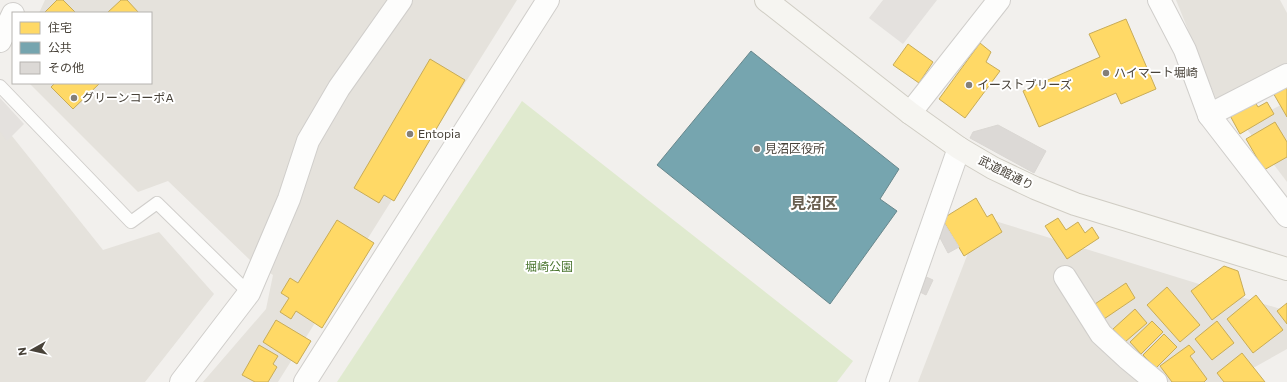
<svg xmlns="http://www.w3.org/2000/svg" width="1287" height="382" viewBox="0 0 1287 382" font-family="Commissioner,'Noto Sans JP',sans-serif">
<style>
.residential{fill:#e5e2dc}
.green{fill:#e0eacf}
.parking{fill:#e4e1de}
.homes{fill:#ffd966;stroke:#c8ac58}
.public{fill:#76a5af;stroke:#68878c}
.building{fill:#dcd9d6;stroke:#dad7d3}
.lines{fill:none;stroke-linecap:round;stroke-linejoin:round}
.lane-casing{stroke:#d0cecb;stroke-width:14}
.street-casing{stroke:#d0cecb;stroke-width:24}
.secondary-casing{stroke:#d0cdc4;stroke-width:24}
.lane{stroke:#fdfdfc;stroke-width:12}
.street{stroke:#fdfdfc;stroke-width:22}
.secondary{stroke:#f6f5f1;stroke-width:22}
.poi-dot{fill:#847f78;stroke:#fff;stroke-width:1.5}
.labels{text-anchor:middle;stroke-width:4;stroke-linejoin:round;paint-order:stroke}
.poi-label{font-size:12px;fill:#484239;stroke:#fff;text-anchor:start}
.street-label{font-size:12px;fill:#484239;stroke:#fff}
.park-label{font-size:12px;fill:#4b7630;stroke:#fff}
.district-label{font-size:16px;font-weight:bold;fill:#6a6051;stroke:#fff}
</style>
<rect width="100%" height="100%" fill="#f2f0ed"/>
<g class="residential">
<path d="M 45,0 L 517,0 L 278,382 L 203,382 L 266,309 L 273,275 L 250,260 L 168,181 L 138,192 L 29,83 L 151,83 L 151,13 L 39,13 Z"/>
<path d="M 1176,0 L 1280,0 L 1287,13 L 1287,63 L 1216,99 Z"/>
<path d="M 1287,102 L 1287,182 L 1243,124 Z"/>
<path d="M 0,121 L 103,250 L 159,232 L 214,294 L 145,382 L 0,382 Z"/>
<path d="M 982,217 L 1287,311 L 1287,349 L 1228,382 L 918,382 Z"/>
</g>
<path class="green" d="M 522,101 L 853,361 L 837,382 L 337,382 Z"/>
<g class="parking">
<path d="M 883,0 L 937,0 L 903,44 L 869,18 Z"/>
<path d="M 0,98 L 24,124 L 7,141 L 0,131 Z"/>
</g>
<g class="homes">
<path d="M 57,0 L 63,0 L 76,13 L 44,13 Z"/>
<path d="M 121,0 L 127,0 L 139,13 L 107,13 Z"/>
<path d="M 1126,19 L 1156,89 L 1121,104 L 1116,93 L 1039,127 L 1023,91 L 1100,57 L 1089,34 Z"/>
<path d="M 980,43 L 991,52 L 986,62 L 1000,71 L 965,118 L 939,99 Z"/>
<path d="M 908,44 L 933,62 L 919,83 L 893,65 Z"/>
<path d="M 430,59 L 465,80 L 394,201 L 384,195 L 379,203 L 354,188 Z"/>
<path d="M 1287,82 L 1287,117 L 1272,91 Z"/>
<path d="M 55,83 L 100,83 L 73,109 L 51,87 Z"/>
<path d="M 1251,95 L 1258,107 L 1267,102 L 1274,114 L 1240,134 L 1227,110 Z"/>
<path d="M 1275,122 L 1287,142 L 1287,157 L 1264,170 L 1246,139 Z"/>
<path d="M 976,198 L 987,217 L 992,214 L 1002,232 L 964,256 L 942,219 Z"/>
<path d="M 1058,218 L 1066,230 L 1078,222 L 1085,233 L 1092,227 L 1099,238 L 1067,259 L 1045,226 Z"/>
<path d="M 337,220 L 374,243 L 322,328 L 296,311 L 291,319 L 280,312 L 289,298 L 281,293 L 290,278 L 298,283 Z"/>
<path d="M 1224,266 L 1238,271 L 1245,295 L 1212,320 L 1191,291 Z"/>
<path d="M 1126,283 L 1135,298 L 1101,321 L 1092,306 Z"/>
<path d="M 1167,287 L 1200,325 L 1180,342 L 1147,305 Z"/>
<path d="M 1256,295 L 1283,330 L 1253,353 L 1227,319 Z"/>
<path d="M 1287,303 L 1287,324 L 1277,311 Z"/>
<path d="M 1135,309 L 1147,323 L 1125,342 L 1113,329 Z"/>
<path d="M 276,320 L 311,341 L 297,364 L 263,342 Z"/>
<path d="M 1152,321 L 1163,332 L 1141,354 L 1130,342 Z"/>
<path d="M 1217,321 L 1234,343 L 1212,360 L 1195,339 Z"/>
<path d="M 1164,334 L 1177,347 L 1156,368 L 1143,355 Z"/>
<path d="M 259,345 L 278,356 L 273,364 L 277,367 L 268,382 L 255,382 L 242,375 Z"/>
<path d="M 1189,345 L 1195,352 L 1190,356 L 1207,379 L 1204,382 L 1172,382 L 1160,366 Z"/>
<path d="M 1242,353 L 1265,382 L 1224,382 L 1217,373 Z"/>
</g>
<path class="public" d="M 751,51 L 899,169 L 880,199 L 897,211 L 830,304 L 657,165 Z"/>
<g class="building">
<path d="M 998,125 L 1046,151 L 1034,173 L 970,138 L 973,132 Z"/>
<path d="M 943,221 L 959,247 L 948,253 L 938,234 Z"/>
<path d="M 924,276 L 933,280 L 926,295 L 918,291 Z"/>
</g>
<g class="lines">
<defs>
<path id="lane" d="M 0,86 L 131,222 L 157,203 L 249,293"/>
<g id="street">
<path d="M 1159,0 L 1185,50 L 1209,115 L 1287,216"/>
<path d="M 0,41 L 13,14"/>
<path d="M 910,113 L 999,0"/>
<path d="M 1209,115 L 1287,75"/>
<path d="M 1065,277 L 1101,334 L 1127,358 L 1156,382"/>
<path d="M 181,382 L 249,293 L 289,199 L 308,141 L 339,88 L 401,0"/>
<path d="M 305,382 L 548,0"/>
<path d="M 877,382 L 959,148"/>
</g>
<path id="secondary" d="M 766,0 L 910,113 L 959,148 L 993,168 L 1035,188 L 1075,204 L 1287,269"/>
</defs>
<use href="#lane" class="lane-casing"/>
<use href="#street" class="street-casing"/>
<use href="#secondary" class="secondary-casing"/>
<use href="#lane" class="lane"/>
<use href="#street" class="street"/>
<use href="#secondary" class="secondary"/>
</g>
<g class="poi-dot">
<circle cx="1106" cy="73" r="4"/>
<circle cx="969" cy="85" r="4"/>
<circle cx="74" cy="98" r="4"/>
<circle cx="410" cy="134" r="4"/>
<circle cx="757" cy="149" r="4"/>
</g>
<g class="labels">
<g class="poi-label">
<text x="1114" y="77">ハイマート堀崎</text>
<text x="977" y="89">イーストブリーズ</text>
<text x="82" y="102">グリーンコーポA</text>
<text x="418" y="138">Entopia</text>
<text x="765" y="153">見沼区役所</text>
</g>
<g class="street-label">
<text transform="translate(1006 173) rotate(27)" y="4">武道館通り</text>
</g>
<g class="park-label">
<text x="549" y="271">堀崎公園</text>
</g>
<g class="district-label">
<text x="814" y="209">見沼区</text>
</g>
</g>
<rect x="12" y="12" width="140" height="72" fill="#ffffff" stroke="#b6b3b0"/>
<rect x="20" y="22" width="20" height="12" fill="#ffd966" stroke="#b6b3b0"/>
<text x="48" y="32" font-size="12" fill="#484239">住宅</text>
<rect x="20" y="42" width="20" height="12" fill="#76a5af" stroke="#b6b3b0"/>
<text x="48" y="52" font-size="12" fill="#484239">公共</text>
<rect x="20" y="62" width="20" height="12" fill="#dcd9d6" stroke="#b6b3b0"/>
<text x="48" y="72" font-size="12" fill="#484239">その他</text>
<g transform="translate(32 350) rotate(262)" stroke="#ffffff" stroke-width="3" paint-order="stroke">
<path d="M0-3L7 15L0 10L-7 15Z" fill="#484239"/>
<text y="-6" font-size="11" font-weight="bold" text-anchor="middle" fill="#484239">N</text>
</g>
</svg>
